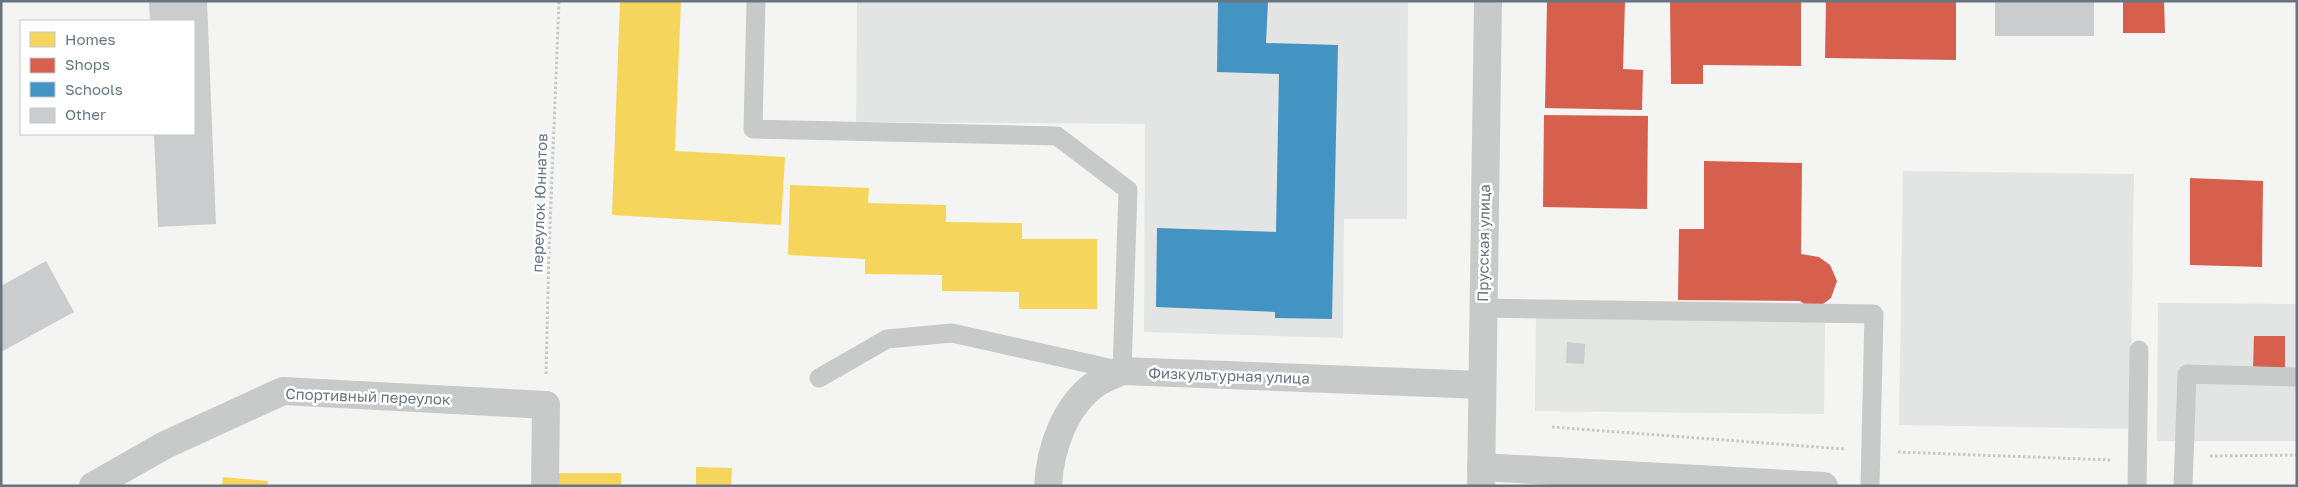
<svg xmlns="http://www.w3.org/2000/svg" width="2298" height="487" viewBox="0 0 2298 487" font-family="'Golos Text',sans-serif">
<style>
.built{fill:#e3e4e4}
.green{fill:#e4e6e1}
.homes{fill:#f6d55c}
.shops{fill:#d6604d}
.schools{fill:#4393c3}
.building{fill:#cbcccd}
.lines{fill:none;stroke-linecap:round;stroke-linejoin:round}
.path{stroke:#c6c7c8;stroke-width:3;stroke-dasharray:2.5 2.5;stroke-linecap:butt}
.service{stroke:#c8caca;stroke-width:19}
.pedestrian{stroke:#c8caca;stroke-width:28}
.minor{stroke:#c8caca;stroke-width:28}
.tertiary{stroke:#c8caca;stroke-width:28}
.labels{text-anchor:middle;stroke-width:5;stroke-linejoin:round;paint-order:stroke}
.street-label{font-size:15px;fill:#667580;stroke:#fff}
</style>
<rect width="100%" height="100%" fill="#f4f4f3"/>
<g class="built">
<path d="M 857,1 L 1408,1 L 1407,219 L 1344,219 L 1343,338 L 1144,332 L 1145,124 L 856,122 Z"/>
<path d="M 1903,171 L 2134,174 L 2130,429 L 1899,425 Z"/>
<path d="M 2158,303 L 2297,304 L 2297,441 L 2157,441 Z"/>
</g>
<path class="green" d="M 1536,314 L 1825,317 L 1824,414 L 1535,411 Z"/>
<g class="homes">
<path d="M 620,1 L 681,1 L 675,151 L 785,157 L 781,225 L 612,215 Z"/>
<path d="M 790,185 L 869,188 L 868,203 L 946,205 L 946,222 L 1022,223 L 1022,239 L 1097,239 L 1097,309 L 1019,309 L 1019,292 L 942,291 L 942,275 L 865,274 L 865,259 L 788,255 Z"/>
<path d="M 696,467 L 732,468 L 731,486 L 696,486 Z"/>
<rect x="555" y="473" width="66" height="13"/>
<path d="M 223,477 L 268,481 L 267,486 L 222,486 Z"/>
</g>
<g class="shops">
<path d="M 1547,1 L 1625,1 L 1623,69 L 1643,70 L 1642,110 L 1545,108 Z"/>
<path d="M 1670,1 L 1801,1 L 1801,66 L 1703,65 L 1703,84 L 1671,84 Z"/>
<path d="M 1826,1 L 1956,1 L 1956,60 L 1825,58 Z"/>
<path d="M 2123,1 L 2164,1 L 2165,33 L 2123,33 Z"/>
<path d="M 1544,115 L 1648,116 L 1647,209 L 1543,207 Z"/>
<path d="M 1704,161 L 1802,163 L 1801,254 L 1819,257 L 1830,265 L 1837,281 L 1831,298 L 1819,307 L 1807,306 L 1800,301 L 1678,300 L 1679,229 L 1704,229 Z"/>
<path d="M 2190,178 L 2263,181 L 2262,267 L 2190,265 Z"/>
<path d="M 2254,336 L 2285,336 L 2285,369 L 2253,369 Z"/>
</g>
<path class="schools" d="M 1218,1 L 1268,1 L 1266,43 L 1338,45 L 1332,319 L 1275,318 L 1275,312 L 1156,307 L 1157,228 L 1276,232 L 1279,74 L 1217,72 Z"/>
<g class="building">
<path d="M 149,1 L 207,1 L 216,224 L 158,227 L 154,134 L 194,134 L 194,21 L 150,21 Z"/>
<rect x="1995" y="1" width="99" height="35"/>
<path d="M 46,261 L 74,312 L 1,352 L 1,286 Z"/>
<path d="M 1567,342 L 1585,344 L 1584,364 L 1566,363 Z"/>
</g>
<g class="lines">
<g class="path">
<path d="M 546,374 L 549,251 L 559,1"/>
<path d="M 1552,427 L 1844,449"/>
<path d="M 1898,452 L 2111,460"/>
<path d="M 2210,456 L 2297,455"/>
</g>
<g class="service">
<path d="M 756,1 L 753,129 L 1057,136 L 1128,190 L 1122,371 L 952,333 L 887,339 L 819,378"/>
<path d="M 1483,308 L 1874,314 L 1870,486"/>
<path d="M 2137,486 L 2139,350"/>
<path d="M 2183,486 L 2187,374 L 2297,377"/>
</g>
<path class="pedestrian" d="M 93,486 L 165,445 L 283,391 L 546,405"/>
<g class="minor">
<path d="M 545,486 L 546,405"/>
<path d="M 1048,486 C 1050,448 1065,405 1097,383 C 1104,378 1114,375 1122,371 L 1482,385"/>
</g>
<g class="tertiary">
<path d="M 1481,467 L 1824,486"/>
<path d="M 1481,486 L 1488,1"/>
</g>
</g>
<g class="labels">
<g class="street-label">
<text transform="translate(540 203) rotate(-88)" y="5">переулок Юннатов</text>
<text transform="translate(1484 243) rotate(-89)" y="5">Прусская улица</text>
<text transform="translate(1229 376) rotate(2)" y="5">Физкультурная улица</text>
<text transform="translate(368 397) rotate(2)" y="5">Спортивный переулок</text>
</g>
</g>
<rect width="2298" height="487" fill="none" stroke="#667580" stroke-width="5"/>
<rect x="20" y="20" width="175" height="115" fill="#ffffff" stroke="#c2c8cc"/>
<rect x="30" y="32" width="25" height="15" fill="#f6d55c" stroke="#c2c8cc"/>
<text x="65" y="45" font-size="15" fill="#667580">Homes</text>
<rect x="30" y="58" width="25" height="15" fill="#d6604d" stroke="#c2c8cc"/>
<text x="65" y="70" font-size="15" fill="#667580">Shops</text>
<rect x="30" y="82" width="25" height="15" fill="#4393c3" stroke="#c2c8cc"/>
<text x="65" y="95" font-size="15" fill="#667580">Schools</text>
<rect x="30" y="108" width="25" height="15" fill="#cbcccd" stroke="#c2c8cc"/>
<text x="65" y="120" font-size="15" fill="#667580">Other</text>
</svg>
